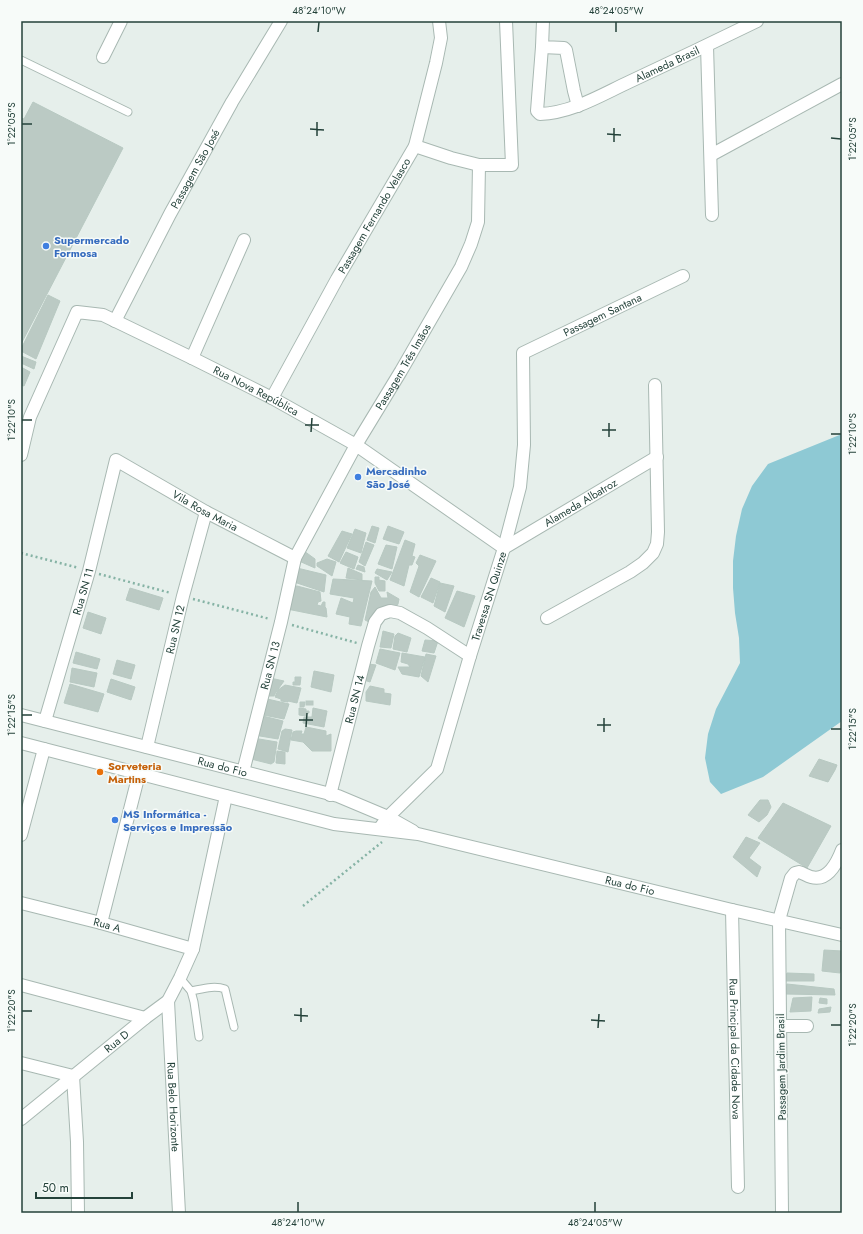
<svg xmlns="http://www.w3.org/2000/svg" width="863" height="1234" viewBox="0 0 863 1234" font-family="Jost,sans-serif">
<style>
.water{fill:#8ec9d4}
.building{fill:#bbcac4;stroke:#b8c9c2}
.lines{fill:none;stroke-linecap:round;stroke-linejoin:round}
.service-casing{stroke:#a8b8b2;stroke-width:9}
.minor-casing{stroke:#a8b8b2;stroke-width:14}
.tertiary-casing{stroke:#a8b8b2;stroke-width:14}
.path{stroke:#86b3a5;stroke-width:2.5;stroke-dasharray:2 3;stroke-linecap:butt}
.service{stroke:#fff;stroke-width:7}
.minor{stroke:#fff;stroke-width:12}
.tertiary{stroke:#fff;stroke-width:12}
.ticks{fill:none;stroke:#24423a;stroke-width:1.5}
.shop-dot{fill:#3f7fe0;stroke:#f7fbf9;stroke-width:1.5}
.food-dot{fill:#e8710a;stroke:#f7fbf9;stroke-width:1.5}
.labels{text-anchor:middle;stroke-width:3;stroke-linejoin:round;paint-order:stroke}
.street-label{font-size:11px;fill:#24423a;stroke:#f7fbf9}
.shop-label{font-size:11px;font-weight:bold;fill:#366cbe;stroke:#f7fbf9;text-anchor:start}
.food-label{font-size:11px;font-weight:bold;fill:#c56008;stroke:#f7fbf9;text-anchor:start}
.neatline{fill:none;stroke:#24423a;stroke-width:1.5}
.ticks-label{font-size:10px;text-anchor:middle;fill:#24423a}
</style>
<rect width="100%" height="100%" fill="#e6efeb"/>
<path class="water" d="M 842,434 L 842,721 L 763,777 L 721,794 L 710,782 L 705,758 L 708,734 L 716,709 L 740,663 L 739,638 L 735,613 L 733,588 L 733,561 L 736,536 L 742,509 L 752,486 L 768,464 Z"/>
<g class="building">
<path d="M 33,102 L 123,148 L 21,344 L 21,118 L 24,119 Z"/>
<path d="M 48,295 L 60,301 L 36,359 L 21,351 L 21,349 Z"/>
<path d="M 21,356 L 36,362 L 34,369 L 21,363 Z"/>
<path d="M 21,367 L 30,372 L 24,386 L 21,385 Z"/>
<path d="M 372,526 L 379,528 L 375,543 L 367,540 Z"/>
<path d="M 388,526 L 404,532 L 399,544 L 383,539 Z"/>
<path d="M 355,529 L 366,533 L 361,553 L 347,548 Z"/>
<path d="M 342,531 L 352,534 L 339,562 L 328,556 Z"/>
<path d="M 405,540 L 415,544 L 412,556 L 415,557 L 412,565 L 409,565 L 404,586 L 390,580 Z"/>
<path d="M 366,542 L 374,545 L 365,566 L 359,562 Z"/>
<path d="M 386,545 L 397,547 L 392,569 L 378,564 Z"/>
<path d="M 304,551 L 315,559 L 315,568 L 299,561 Z"/>
<path d="M 346,552 L 358,557 L 354,569 L 340,563 Z"/>
<path d="M 420,555 L 436,561 L 419,597 L 410,592 L 419,566 L 416,563 Z"/>
<path d="M 327,559 L 336,562 L 332,576 L 317,566 L 317,563 Z"/>
<path d="M 358,565 L 364,567 L 365,572 L 356,569 Z"/>
<path d="M 297,568 L 326,575 L 324,592 L 294,582 Z"/>
<path d="M 348,568 L 362,574 L 362,580 L 346,578 Z"/>
<path d="M 377,569 L 392,572 L 387,580 L 375,573 Z"/>
<path d="M 375,577 L 379,577 L 379,580 L 385,581 L 385,591 L 379,591 L 375,583 Z"/>
<path d="M 431,578 L 440,582 L 433,603 L 421,597 Z"/>
<path d="M 333,579 L 372,581 L 361,626 L 349,624 L 350,617 L 336,614 L 341,598 L 353,603 L 354,598 L 330,594 Z"/>
<path d="M 440,583 L 454,586 L 445,612 L 434,606 Z"/>
<path d="M 297,586 L 320,592 L 321,601 L 318,602 L 317,605 L 321,606 L 323,602 L 325,602 L 325,607 L 326,608 L 327,617 L 287,609 L 292,587 Z"/>
<path d="M 375,587 L 381,598 L 388,598 L 387,592 L 399,599 L 398,604 L 394,610 L 373,624 L 365,620 L 371,592 Z"/>
<path d="M 130,588 L 163,598 L 159,610 L 126,600 Z"/>
<path d="M 457,591 L 475,596 L 464,627 L 445,618 Z"/>
<path d="M 88,612 L 106,618 L 101,634 L 83,628 Z"/>
<path d="M 383,631 L 394,634 L 391,648 L 380,647 Z"/>
<path d="M 398,633 L 411,638 L 407,652 L 393,649 L 395,636 Z"/>
<path d="M 425,640 L 438,641 L 434,653 L 422,651 Z"/>
<path d="M 380,649 L 400,653 L 395,670 L 376,663 Z"/>
<path d="M 76,652 L 100,659 L 97,669 L 73,663 Z"/>
<path d="M 402,653 L 425,657 L 419,677 L 402,674 L 398,667 L 410,667 L 408,664 L 401,662 Z"/>
<path d="M 426,654 L 436,656 L 428,682 L 421,676 Z"/>
<path d="M 117,660 L 135,665 L 131,679 L 113,674 Z"/>
<path d="M 369,664 L 376,665 L 370,682 L 364,680 Z"/>
<path d="M 72,668 L 97,673 L 94,687 L 70,682 Z"/>
<path d="M 314,671 L 334,675 L 331,692 L 311,687 Z"/>
<path d="M 295,677 L 301,677 L 300,685 L 293,685 L 293,682 L 295,682 Z"/>
<path d="M 270,678 L 284,681 L 276,692 L 274,696 L 266,696 Z"/>
<path d="M 111,679 L 135,687 L 131,700 L 107,692 Z"/>
<path d="M 70,684 L 104,694 L 98,712 L 64,703 Z"/>
<path d="M 285,685 L 301,688 L 297,703 L 288,701 L 288,702 L 281,701 L 281,699 L 275,697 L 278,690 Z"/>
<path d="M 370,686 L 384,689 L 384,693 L 391,694 L 390,705 L 366,701 L 366,692 Z"/>
<path d="M 263,698 L 289,704 L 284,719 L 258,714 Z"/>
<rect x="306" y="701" width="7" height="4"/>
<path d="M 300,702 L 305,702 L 304,707 L 300,707 Z"/>
<path d="M 299,708 L 306,709 L 306,711 L 309,711 L 309,713 L 306,713 L 306,716 L 299,715 Z"/>
<path d="M 313,708 L 327,711 L 324,727 L 303,723 L 304,717 L 312,717 Z"/>
<path d="M 259,715 L 283,721 L 278,739 L 254,735 Z"/>
<path d="M 306,727 L 326,731 L 326,736 L 331,734 L 331,751 L 312,751 L 303,742 L 291,740 L 293,732 L 296,731 L 302,731 L 301,734 L 304,734 Z"/>
<path d="M 285,729 L 292,730 L 288,752 L 278,749 L 282,731 Z"/>
<path d="M 253,738 L 277,742 L 274,762 L 271,764 L 251,759 Z"/>
<path d="M 277,751 L 285,752 L 285,764 L 276,763 Z"/>
<path d="M 819,759 L 837,765 L 835,770 L 828,782 L 809,776 Z"/>
<path d="M 760,800 L 768,800 L 771,807 L 767,815 L 759,822 L 748,815 Z"/>
<path d="M 783,803 L 831,826 L 807,868 L 758,838 Z"/>
<path d="M 746,837 L 760,843 L 749,858 L 761,867 L 757,877 L 733,857 Z"/>
<path d="M 824,950 L 842,951 L 842,964 L 840,973 L 822,971 Z"/>
<path d="M 787,973 L 814,974 L 814,981 L 784,981 Z"/>
<path d="M 787,984 L 834,989 L 835,995 L 785,994 Z"/>
<path d="M 812,997 L 811,1011 L 790,1012 L 793,998 Z"/>
<path d="M 820,998 L 827,999 L 827,1004 L 819,1003 Z"/>
<path d="M 831,1007 L 830,1012 L 818,1013 L 819,1009 Z"/>
</g>
<g class="lines">
<defs>
<g id="service">
<path d="M 21,60 L 128,112"/>
<path d="M 180,978 L 191,991 L 194,1002 L 199,1037"/>
<path d="M 191,991 C 202,989 214,985 225,989 L 234,1027"/>
</g>
<g id="minor">
<path d="M 543,21 L 542,47 L 564,48 L 566,50 L 574,91 L 578,106"/>
<path d="M 707,46 L 712,215"/>
<path id="s1" d="M 542,47 L 537,111 L 540,114 C 572,113 601,95 629,82 C 672,62 714,42 757,21"/>
<path d="M 103,57 L 121,21"/>
<path d="M 415,146 L 451,158 L 479,165 L 512,165 L 506,21"/>
<path d="M 711,155 L 842,84"/>
<path id="s2" d="M 115,321 L 170,214 L 232,102 L 281,21"/>
<path d="M 192,358 L 244,240"/>
<path id="s3" d="M 272,398 L 337,279 L 415,146 L 436,63 L 441,38 L 439,21"/>
<path id="s4" d="M 21,455 L 30,417 L 77,312 L 103,315 L 192,358 L 272,398 L 356,445 L 504,548"/>
<path id="s5" d="M 504,548 L 657,457"/>
<path d="M 547,618 L 630,572 L 643,563 L 653,553 L 657,544 L 658,532 L 655,385"/>
<path id="s6" d="M 45,721 L 89,571 L 116,460 L 206,512 L 295,558"/>
<path id="s7" d="M 147,747 L 183,596 L 206,512"/>
<path id="s8" d="M 243,772 L 281,622 L 295,558 L 356,445 L 401,371 L 461,267 L 471,244 L 478,222 L 479,165"/>
<path id="s9" d="M 330,795 L 368,646 L 375,622 L 381,614 L 390,611 L 400,613 L 427,628 L 470,656"/>
<path id="s10" d="M 379,829 L 388,817 L 437,769 L 470,656 L 504,548 L 520,487 L 524,445 L 523,353 L 683,276"/>
<path d="M 21,835 L 44,749"/>
<path id="s11" d="M 21,903 L 101,923 L 193,949"/>
<path id="s12" d="M 732,910 L 738,1187"/>
<path d="M 101,923 L 139,774"/>
<path d="M 21,985 L 145,1018"/>
<path id="s13" d="M 168,1001 L 179,1213"/>
<path d="M 780,1026 L 807,1026"/>
<path d="M 21,1063 L 73,1076 L 77,1142 L 78,1213"/>
<path id="s14" d="M 21,1119 L 145,1018 L 168,1001 L 180,978 L 193,949 L 226,796"/>
<path d="M 782,1213 L 779,920 L 791,878 L 795,873 L 799,872 C 803,873 807,876 811,877 C 828,882 837,863 842,850"/>
</g>
<g id="tertiary">
<path id="s15" d="M 21,715 L 338,796 L 388,817 L 413,831"/>
<path id="s16" d="M 21,743 L 334,824 L 418,834 L 732,910 L 842,935"/>
</g>
</defs>
<use href="#service" class="service-casing"/>
<use href="#minor" class="minor-casing"/>
<use href="#tertiary" class="tertiary-casing"/>
<g class="path">
<path d="M 21,553 L 79,568"/>
<path d="M 99,574 L 171,593"/>
<path d="M 193,599 L 270,619"/>
<path d="M 292,625 L 357,643"/>
<path d="M 303,906 L 382,842"/>
</g>
<use href="#service" class="service"/>
<use href="#minor" class="minor"/>
<use href="#tertiary" class="tertiary"/>
</g>
<path class="ticks" d="M 318,32 L 319,22M 616,32 L 616,22M 22,124 L 32,124M 310,129 L 324,130M 607,134 L 621,135M 317,136 L 317,122M 831,138 L 841,139M 614,142 L 614,128M 22,420 L 32,420M 305,425 L 319,425M 602,430 L 616,430M 311,432 L 312,418M 831,434 L 841,434M 609,437 L 609,423M 22,715 L 32,715M 299,720 L 313,720M 597,725 L 611,725M 306,727 L 307,713M 831,729 L 841,729M 604,732 L 604,718M 22,1011 L 32,1011M 294,1015 L 308,1016M 591,1020 L 605,1021M 301,1022 L 301,1008M 831,1025 L 841,1025M 598,1028 L 599,1014M 298,1212 L 298,1202M 595,1212 L 595,1202"/>
<g class="shop-dot">
<circle cx="46" cy="246" r="4"/>
<circle cx="358" cy="477" r="4"/>
<circle cx="115" cy="820" r="4"/>
</g>
<circle class="food-dot" cx="100" cy="772" r="4"/>
<g class="labels">
<g class="street-label">
<text dy="4" stroke="none"><textPath href="#s1" startOffset="206">Alameda Brasil</textPath></text>
<text dy="4" stroke="none"><textPath href="#s2" startOffset="172">Passagem São José</textPath></text>
<text dy="4" stroke="none"><textPath href="#s3" startOffset="209">Passagem Fernando Velasco</textPath></text>
<text dy="4" stroke="none"><textPath href="#s10" startOffset="600">Passagem Santana</textPath></text>
<text dy="4" stroke="none"><textPath href="#s8" startOffset="440">Passagem Três Imãos</textPath></text>
<text dy="4" stroke="none"><textPath href="#s4" startOffset="351">Rua Nova República</textPath></text>
<text dy="4" stroke="none"><textPath href="#s5" startOffset="89">Alameda Albatroz</textPath></text>
<text dy="4" stroke="none"><textPath href="#s6" startOffset="373">Vila Rosa Maria</textPath></text>
<text dy="4" stroke="none"><textPath href="#s6" startOffset="135">Rua SN 11</textPath></text>
<text dy="4" stroke="none"><textPath href="#s10" startOffset="264">Travessa SN Quinze</textPath></text>
<text dy="4" stroke="none"><textPath href="#s7" startOffset="121">Rua SN 12</textPath></text>
<text dy="4" stroke="none"><textPath href="#s8" startOffset="110">Rua SN 13</textPath></text>
<text dy="4" stroke="none"><textPath href="#s9" startOffset="99">Rua SN 14</textPath></text>
<text dy="4" stroke="none"><textPath href="#s15" startOffset="208">Rua do Fio</textPath></text>
<text dy="4" stroke="none"><textPath href="#s16" startOffset="626">Rua do Fio</textPath></text>
<text dy="4" stroke="none"><textPath href="#s11" startOffset="89">Rua A</textPath></text>
<text dy="4" stroke="none"><textPath href="#s14" startOffset="123">Rua D</textPath></text>
<text dy="4" stroke="none"><textPath href="#s12" startOffset="139">Rua Principal da Cidade Nova</textPath></text>
<text transform="translate(781 1067) rotate(-91)" y="4">Passagem Jardim Brasil</text>
<text dy="4" stroke="none"><textPath href="#s13" startOffset="106">Rua Belo Horizonte</textPath></text>
</g>
<g class="shop-label">
<text x="54" y="244">Supermercado<tspan x="54" dy="13">Formosa</tspan></text>
<text x="366" y="475">Mercadinho<tspan x="366" dy="13">São José</tspan></text>
<text x="123" y="818">MS Informática -<tspan x="123" dy="13">Serviços e Impressão</tspan></text>
</g>
<g class="food-label">
<text x="108" y="770">Sorveteria<tspan x="108" dy="13">Martins</tspan></text>
</g>
</g>
<rect width="863" height="1234" fill="none" stroke="#f7fbf9" stroke-width="44"/>
<path d="M36 1192v6h96v-6" fill="none" stroke="#24423a" stroke-width="2"/>
<text x="42" y="1192" font-size="12" fill="#24423a" stroke="#f7fbf9" stroke-width="3" paint-order="stroke">50 m</text>
<rect x="22" y="22" width="819" height="1190" class="neatline"/>
<g class="ticks-label">
<text x="319" y="14">48°24'10"W</text>
<text x="616" y="14">48°24'05"W</text>
<text transform="translate(11 124) rotate(-90)" y="4">1°22'05"S</text>
<text transform="translate(852 139) rotate(-90)" y="4">1°22'05"S</text>
<text transform="translate(11 420) rotate(-90)" y="4">1°22'10"S</text>
<text transform="translate(852 434) rotate(-90)" y="4">1°22'10"S</text>
<text transform="translate(11 715) rotate(-90)" y="4">1°22'15"S</text>
<text transform="translate(852 729) rotate(-90)" y="4">1°22'15"S</text>
<text transform="translate(11 1011) rotate(-90)" y="4">1°22'20"S</text>
<text transform="translate(852 1025) rotate(-90)" y="4">1°22'20"S</text>
<text x="298" y="1226">48°24'10"W</text>
<text x="595" y="1226">48°24'05"W</text>
</g>
</svg>
